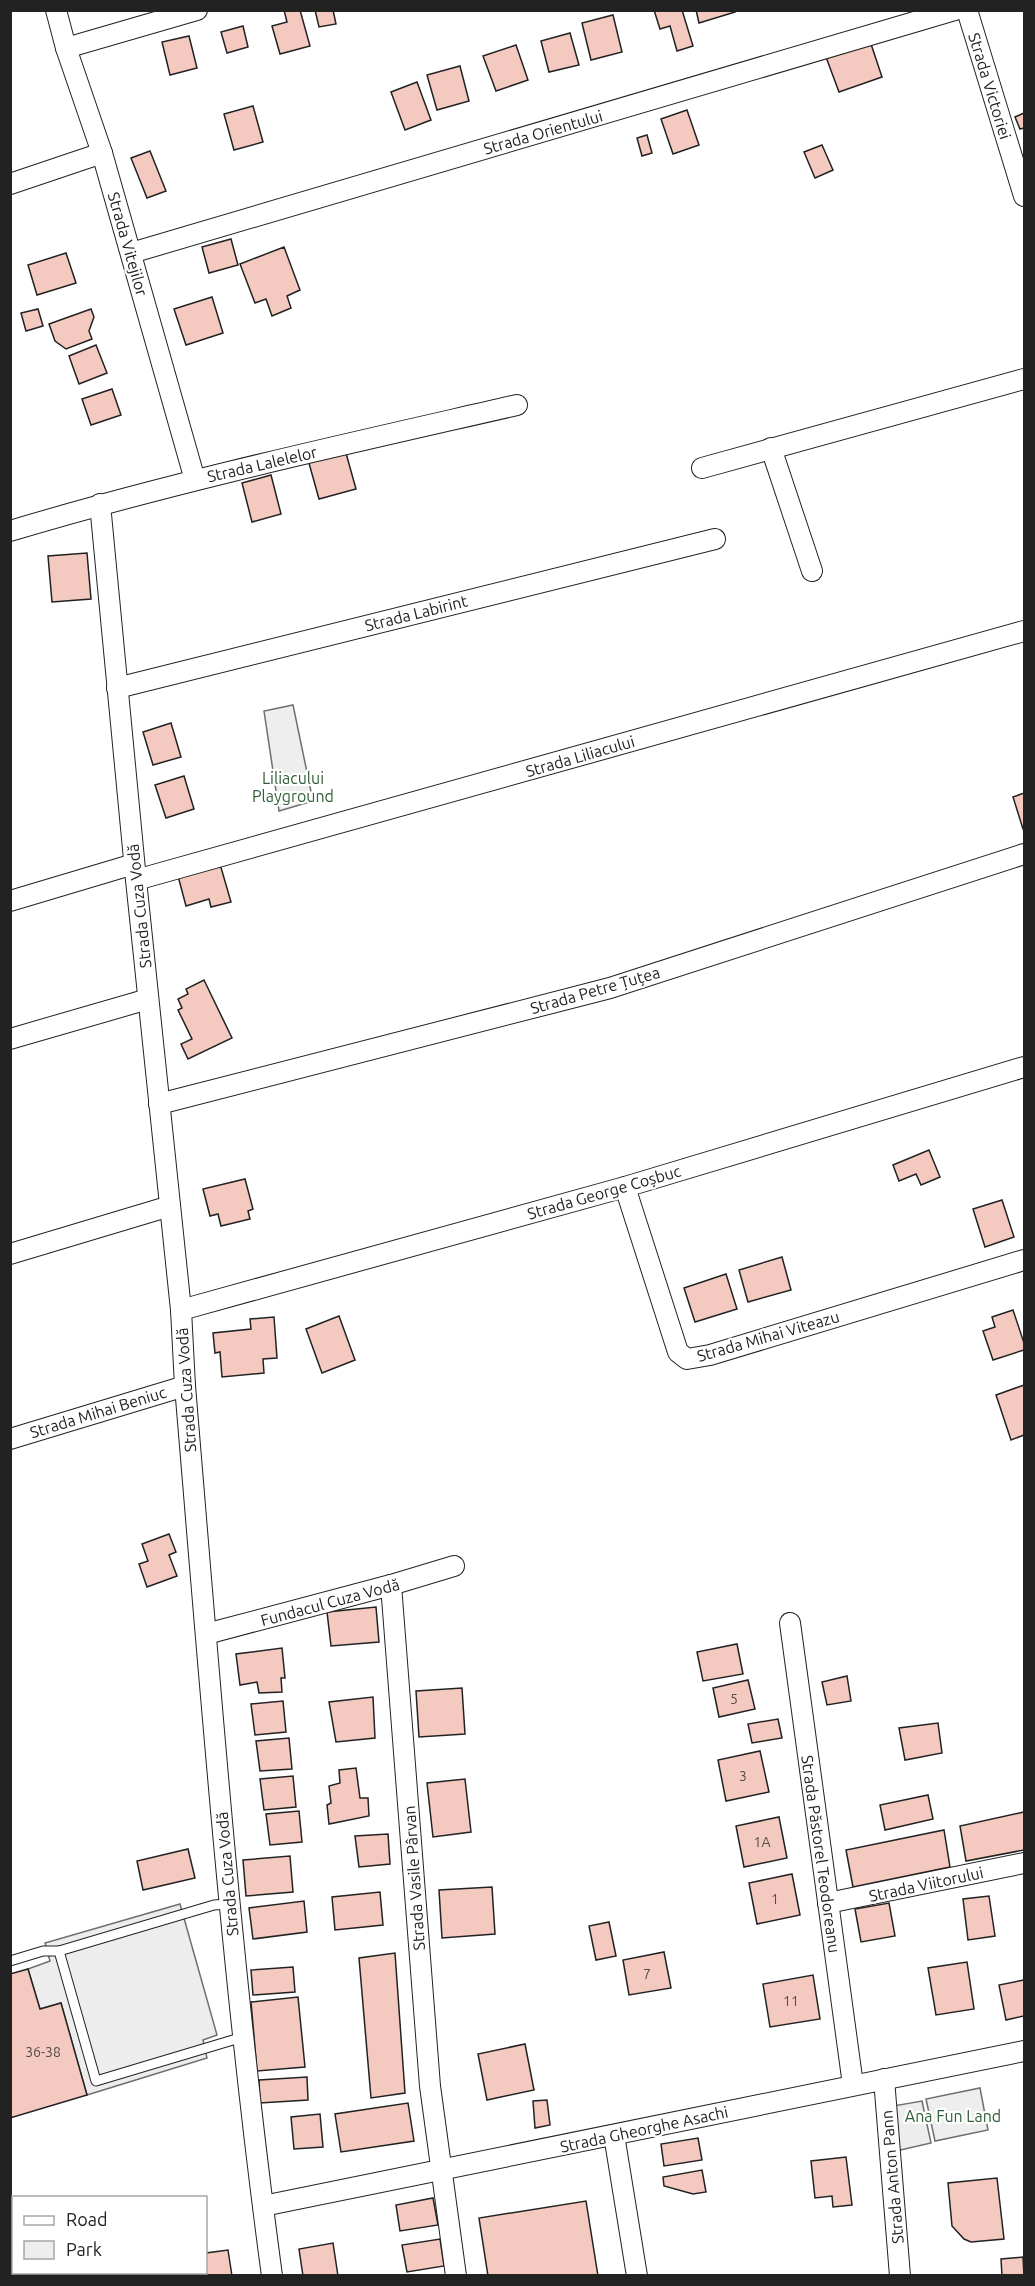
<svg xmlns="http://www.w3.org/2000/svg" width="1035" height="2286" viewBox="0 0 1035 2286" font-family="Ubuntu,sans-serif">
<style>
.green{fill:#eee;stroke:#6f6f6f;stroke-width:1.5}
.parking{fill:#ededed;stroke:#6f6f6f;stroke-width:1.5}
.building{fill:#f3c9c0;stroke:#222;stroke-width:1.5}
.lines{fill:none;stroke-linecap:round;stroke-linejoin:round}
.service-casing{stroke:#222;stroke-width:11}
.minor-casing{stroke:#222;stroke-width:22}
.service{stroke:#fff;stroke-width:9}
.minor{stroke:#fff;stroke-width:20}
.labels{text-anchor:middle;stroke-width:4.5;stroke-linejoin:round;paint-order:stroke}
.number-label{font-size:14px;fill:#564c4a}
.street-label{font-size:16px;fill:#222;stroke:#fff}
.park-label{font-size:16px;fill:#2f5e38;stroke:#fff}
</style>
<rect width="100%" height="100%" fill="#fff"/>
<g class="green">
<path d="M 293,705 L 313,801 L 279,811 L 264,711 Z"/>
<path d="M 980,2088 L 988,2130 L 935,2141 L 926,2099 Z"/>
</g>
<g class="parking">
<path d="M 180,1904 L 217,2035 L 203,2040 L 207,2058 L 87,2095 L 61,2003 L 40,2009 L 28,1969 L 50,1961 L 45,1943 Z"/>
<path d="M 922,2101 L 931,2143 L 896,2151 L 893,2106 Z"/>
</g>
<g class="building">
<path d="M 284,10 L 300,10 L 310,46 L 280,54 L 272,26 L 287,22 Z"/>
<path d="M 315,10 L 333,10 L 336,24 L 319,27 Z"/>
<path d="M 654,10 L 682,10 L 693,46 L 677,51 L 670,26 L 660,29 Z"/>
<path d="M 696,10 L 734,10 L 735,12 L 699,23 Z"/>
<path d="M 613,15 L 622,52 L 591,60 L 582,23 Z"/>
<path d="M 243,26 L 248,47 L 227,53 L 221,32 Z"/>
<path d="M 570,33 L 579,65 L 549,72 L 541,41 Z"/>
<path d="M 189,36 L 197,68 L 170,75 L 162,42 Z"/>
<path d="M 870,41 L 882,77 L 839,92 L 826,57 Z"/>
<path d="M 516,45 L 528,80 L 496,91 L 483,56 Z"/>
<path d="M 460,66 L 469,101 L 437,110 L 427,75 Z"/>
<path d="M 417,82 L 431,120 L 405,130 L 391,92 Z"/>
<path d="M 253,106 L 263,142 L 234,150 L 224,114 Z"/>
<path d="M 687,110 L 699,145 L 673,154 L 661,119 Z"/>
<path d="M 1024,113 L 1024,128 L 1020,129 L 1015,117 Z"/>
<path d="M 647,135 L 652,153 L 642,156 L 637,138 Z"/>
<path d="M 822,145 L 833,170 L 815,178 L 804,152 Z"/>
<path d="M 150,151 L 166,191 L 147,198 L 131,158 Z"/>
<path d="M 231,239 L 238,265 L 209,273 L 202,247 Z"/>
<path d="M 284,247 L 300,290 L 287,296 L 291,308 L 272,316 L 266,299 L 255,303 L 240,264 Z"/>
<path d="M 66,253 L 76,283 L 37,295 L 28,265 Z"/>
<path d="M 212,297 L 223,333 L 186,345 L 174,309 Z"/>
<path d="M 38,309 L 43,326 L 26,331 L 21,313 Z"/>
<path d="M 91,309 L 94,317 L 89,331 L 92,339 L 66,349 L 55,341 L 49,324 Z"/>
<path d="M 96,345 L 107,373 L 79,384 L 69,356 Z"/>
<path d="M 112,389 L 121,415 L 91,425 L 82,399 Z"/>
<path d="M 344,446 L 356,489 L 319,499 L 307,456 Z"/>
<path d="M 271,475 L 281,514 L 252,522 L 242,483 Z"/>
<path d="M 87,553 L 91,599 L 52,602 L 48,556 Z"/>
<path d="M 171,723 L 181,757 L 153,765 L 143,732 Z"/>
<path d="M 184,776 L 194,809 L 166,818 L 155,785 Z"/>
<path d="M 1024,793 L 1024,829 L 1023,829 L 1013,797 Z"/>
<path d="M 220,864 L 231,902 L 211,907 L 209,899 L 186,906 L 178,876 Z"/>
<path d="M 204,980 L 232,1038 L 188,1059 L 181,1044 L 192,1039 L 178,1010 L 182,1008 L 178,999 L 188,994 L 186,989 Z"/>
<path d="M 929,1150 L 940,1177 L 921,1185 L 916,1174 L 899,1181 L 893,1165 Z"/>
<path d="M 245,1179 L 253,1209 L 248,1211 L 250,1219 L 221,1226 L 218,1214 L 210,1216 L 203,1189 Z"/>
<path d="M 1002,1200 L 1014,1237 L 985,1247 L 973,1209 Z"/>
<path d="M 782,1257 L 791,1290 L 748,1302 L 739,1270 Z"/>
<path d="M 726,1274 L 737,1309 L 695,1322 L 684,1288 Z"/>
<path d="M 1013,1310 L 1024,1343 L 1024,1350 L 993,1360 L 983,1331 L 995,1327 L 992,1317 Z"/>
<path d="M 339,1316 L 355,1360 L 322,1373 L 306,1329 Z"/>
<path d="M 274,1317 L 277,1358 L 263,1359 L 264,1373 L 222,1377 L 220,1352 L 215,1353 L 213,1333 L 251,1329 L 250,1319 Z"/>
<path d="M 1024,1385 L 1024,1435 L 1011,1440 L 996,1395 Z"/>
<path d="M 169,1534 L 176,1552 L 169,1555 L 177,1576 L 147,1587 L 139,1564 L 148,1561 L 142,1544 Z"/>
<path d="M 376,1607 L 379,1642 L 331,1646 L 327,1612 Z"/>
<path d="M 737,1644 L 743,1674 L 703,1681 L 697,1652 Z"/>
<path d="M 282,1648 L 285,1678 L 281,1678 L 282,1692 L 259,1693 L 257,1682 L 240,1685 L 236,1654 Z"/>
<path d="M 847,1676 L 851,1701 L 827,1705 L 822,1682 Z"/>
<path d="M 748,1680 L 755,1709 L 719,1717 L 713,1688 Z"/>
<path d="M 462,1688 L 465,1734 L 419,1737 L 416,1691 Z"/>
<path d="M 373,1697 L 375,1738 L 336,1742 L 329,1702 Z"/>
<path d="M 283,1701 L 286,1732 L 255,1735 L 251,1704 Z"/>
<path d="M 778,1719 L 782,1738 L 752,1743 L 748,1724 Z"/>
<path d="M 938,1723 L 942,1753 L 905,1760 L 899,1728 Z"/>
<path d="M 289,1738 L 292,1769 L 260,1771 L 256,1741 Z"/>
<path d="M 760,1751 L 769,1792 L 726,1801 L 718,1760 Z"/>
<path d="M 356,1768 L 360,1798 L 368,1798 L 369,1816 L 329,1824 L 327,1805 L 331,1803 L 329,1786 L 340,1783 L 339,1770 Z"/>
<path d="M 293,1776 L 296,1807 L 264,1810 L 260,1779 Z"/>
<path d="M 465,1779 L 471,1832 L 433,1837 L 427,1783 Z"/>
<path d="M 928,1795 L 933,1819 L 885,1830 L 880,1805 Z"/>
<path d="M 299,1811 L 302,1842 L 270,1845 L 266,1814 Z"/>
<path d="M 1024,1812 L 1024,1850 L 966,1861 L 960,1826 Z"/>
<path d="M 779,1817 L 787,1858 L 744,1867 L 736,1826 Z"/>
<path d="M 944,1830 L 950,1867 L 853,1887 L 846,1850 Z"/>
<path d="M 388,1834 L 390,1864 L 359,1867 L 355,1836 Z"/>
<path d="M 188,1849 L 195,1878 L 143,1890 L 137,1861 Z"/>
<path d="M 290,1856 L 293,1892 L 246,1896 L 243,1860 Z"/>
<path d="M 792,1874 L 800,1915 L 757,1924 L 749,1883 Z"/>
<path d="M 492,1887 L 495,1934 L 442,1938 L 439,1890 Z"/>
<path d="M 380,1892 L 383,1925 L 335,1930 L 332,1897 Z"/>
<path d="M 989,1896 L 995,1936 L 968,1940 L 963,1899 Z"/>
<path d="M 304,1901 L 307,1932 L 253,1939 L 249,1908 Z"/>
<path d="M 889,1903 L 895,1936 L 861,1942 L 855,1909 Z"/>
<path d="M 609,1922 L 616,1956 L 596,1960 L 589,1926 Z"/>
<path d="M 664,1952 L 671,1988 L 629,1995 L 623,1960 Z"/>
<path d="M 395,1953 L 405,2093 L 371,2098 L 359,1958 Z"/>
<path d="M 967,1962 L 974,2009 L 936,2015 L 928,1968 Z"/>
<path d="M 293,1967 L 295,1992 L 253,1995 L 251,1970 Z"/>
<path d="M 28,1969 L 40,2009 L 61,2003 L 87,2095 L 10,2118 L 10,1974 Z"/>
<path d="M 813,1975 L 820,2019 L 770,2027 L 763,1984 Z"/>
<path d="M 1024,1980 L 1024,2016 L 1006,2020 L 999,1985 Z"/>
<path d="M 298,1997 L 305,2067 L 257,2071 L 251,2002 Z"/>
<path d="M 525,2044 L 534,2090 L 487,2100 L 478,2054 Z"/>
<path d="M 307,2077 L 308,2100 L 260,2103 L 259,2080 Z"/>
<path d="M 547,2100 L 550,2125 L 535,2128 L 533,2101 Z"/>
<path d="M 408,2103 L 414,2141 L 341,2152 L 335,2114 Z"/>
<path d="M 320,2114 L 323,2147 L 294,2149 L 291,2117 Z"/>
<path d="M 698,2138 L 702,2160 L 664,2166 L 661,2144 Z"/>
<path d="M 846,2157 L 852,2205 L 833,2207 L 832,2196 L 815,2198 L 811,2161 Z"/>
<path d="M 702,2170 L 706,2192 L 693,2194 L 664,2186 L 663,2177 Z"/>
<path d="M 997,2178 L 1004,2239 L 971,2242 L 964,2239 L 952,2226 L 948,2183 Z"/>
<path d="M 433,2198 L 438,2225 L 400,2231 L 396,2205 Z"/>
<path d="M 586,2201 L 598,2276 L 488,2276 L 479,2218 Z"/>
<path d="M 440,2239 L 444,2266 L 407,2272 L 402,2245 Z"/>
<path d="M 333,2243 L 338,2276 L 303,2276 L 299,2249 Z"/>
<path d="M 228,2250 L 232,2276 L 176,2276 L 175,2272 L 206,2272 L 206,2253 Z"/>
<path d="M 1023,2257 L 1024,2276 L 1002,2276 L 1001,2259 Z"/>
</g>
<g class="lines">
<defs>
<g id="service">
<path d="M 229,1904 L 214,1905 L 59,1951 L 96,2081 L 243,2037"/>
<path d="M 10,1961 L 43,1951 L 59,1951"/>
<path d="M 123,2275 L 123,2276"/>
</g>
<g id="minor">
<path d="M 56,10 L 66,48 L 102,153 L 195,480"/>
<path d="M 967,10 L 1024,196"/>
<path d="M 66,48 L 197,10"/>
<path d="M 10,184 L 102,153"/>
<path d="M 131,253 L 955,10"/>
<path d="M 771,448 L 812,571"/>
<path d="M 702,468 L 1024,379"/>
<path d="M 100,504 L 136,880 L 181,1310 L 185,1386 C 210,1683 232,1980 272,2276"/>
<path d="M 10,531 C 177,481 347,444 517,405"/>
<path d="M 117,688 L 715,539"/>
<path d="M 136,880 L 1024,631"/>
<path d="M 10,901 L 134,864"/>
<path d="M 10,1039 L 148,999"/>
<path d="M 159,1104 L 610,988 L 1024,854"/>
<path d="M 625,1187 L 678,1352 L 687,1359 L 710,1355 L 1024,1260"/>
<path d="M 10,1254 L 170,1206"/>
<path d="M 181,1310 L 625,1187 L 1024,1067"/>
<path d="M 10,1439 L 185,1386"/>
<path d="M 391,1585 L 430,2086 L 456,2276"/>
<path d="M 790,1623 L 853,2085"/>
<path d="M 206,1634 L 391,1585 L 454,1566"/>
<path d="M 828,1903 L 1024,1863"/>
<path d="M 884,2079 L 900,2276"/>
<path d="M 614,2135 L 637,2276"/>
<path d="M 263,2206 L 1024,2051"/>
</g>
</defs>
<use href="#service" class="service-casing"/>
<use href="#minor" class="minor-casing"/>
<use href="#service" class="service"/>
<use href="#minor" class="minor"/>
</g>
<g class="labels">
<g class="number-label">
<text x="734" y="1704">5</text>
<text x="743" y="1781">3</text>
<text x="762" y="1847">1A</text>
<text x="775" y="1904">1</text>
<text x="647" y="1979">7</text>
<text x="791" y="2006">11</text>
<text x="43" y="2057">36-38</text>
</g>
<g class="street-label">
<text transform="translate(990 86) rotate(73)" y="6">Strada Victoriei</text>
<text transform="translate(543 132) rotate(-16)" y="6">Strada Orientului</text>
<text transform="translate(128 244) rotate(74)" y="6">Strada Vitejilor</text>
<text transform="translate(262 464) rotate(-13)" y="6">Strada Lalelelor</text>
<text transform="translate(416 613) rotate(-14)" y="6">Strada Labirint</text>
<text transform="translate(580 756) rotate(-16)" y="6">Strada Liliacului</text>
<text transform="translate(139 906) rotate(-96)" y="6">Strada Cuza Vodă</text>
<text transform="translate(595 990) rotate(-16)" y="6">Strada Petre Țuțea</text>
<text transform="translate(604 1192) rotate(-16)" y="6">Strada George Coșbuc</text>
<text transform="translate(768 1336) rotate(-16)" y="6">Strada Mihai Viteazu</text>
<text transform="translate(186 1390) rotate(-94)" y="6">Strada Cuza Vodă</text>
<text transform="translate(98 1412) rotate(-17)" y="6">Strada Mihai Beniuc</text>
<text transform="translate(330 1602) rotate(-15)" y="6">Fundacul Cuza Vodă</text>
<text transform="translate(821 1854) rotate(82)" y="6">Strada Păstorel Teodoreanu</text>
<text transform="translate(227 1874) rotate(-95)" y="6">Strada Cuza Vodă</text>
<text transform="translate(414 1878) rotate(-94)" y="6">Strada Vasile Pârvan</text>
<text transform="translate(926 1884) rotate(-12)" y="6">Strada Viitorului</text>
<text transform="translate(644 2129) rotate(-12)" y="6">Strada Gheorghe Asachi</text>
<text transform="translate(892 2177) rotate(-95)" y="6">Strada Anton Pann</text>
</g>
<g class="park-label">
<text x="293" y="784">Liliacului<tspan x="293" dy="18">Playground</tspan></text>
<text x="953" y="2122">Ana Fun Land</text>
</g>
</g>
<rect width="1035" height="2286" fill="none" stroke="#222222" stroke-width="24"/>
<rect x="12" y="2196" width="195" height="78" fill="#ffffff" stroke="#a7a7a7" stroke-width="1.5"/>
<rect x="24" y="2216" width="30" height="9" fill="#ffffff" stroke="#a7a7a7" stroke-width="1.5"/>
<text x="66" y="2226" font-size="18" fill="#222222">Road</text>
<rect x="24" y="2241" width="30" height="18" fill="#eeeeee" stroke="#a7a7a7" stroke-width="1.5"/>
<text x="66" y="2256" font-size="18" fill="#222222">Park</text>
</svg>
